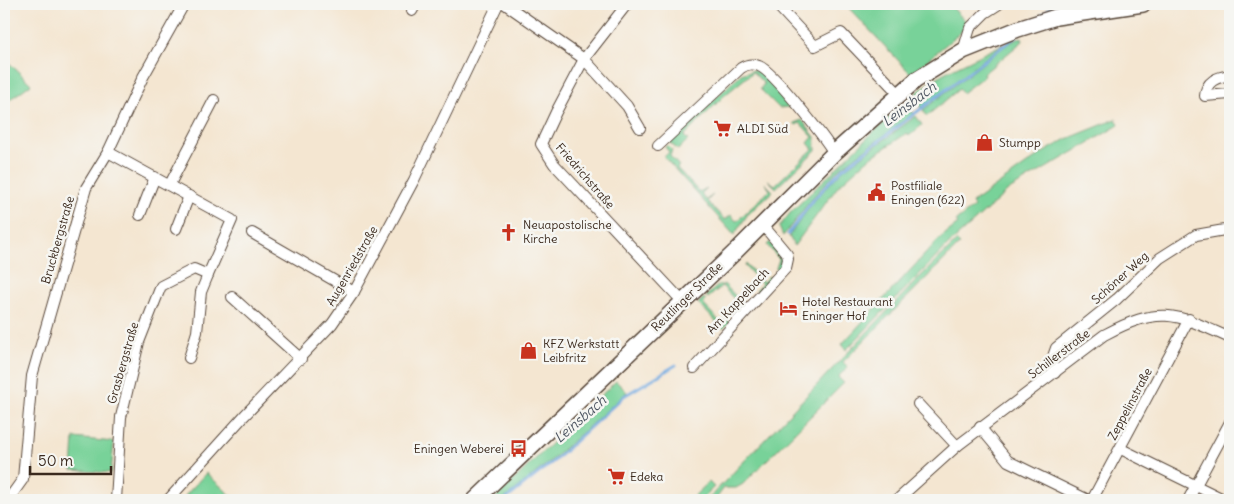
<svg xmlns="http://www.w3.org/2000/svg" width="1234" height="504" viewBox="0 0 1234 504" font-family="Delius,sans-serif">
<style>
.green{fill:#78d299;stroke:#5a7e5c}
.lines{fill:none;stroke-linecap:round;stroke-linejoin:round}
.stream{stroke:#70a9e0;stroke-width:3}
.street-casing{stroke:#574639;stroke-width:12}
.secondary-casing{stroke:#574639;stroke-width:18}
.street{stroke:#fff;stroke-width:10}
.secondary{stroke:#fff;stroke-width:15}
.labels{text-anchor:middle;stroke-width:5;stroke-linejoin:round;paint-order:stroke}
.poi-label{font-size:12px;fill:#3b2a1e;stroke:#f6f6f2;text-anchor:start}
.street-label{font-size:12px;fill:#3b2a1e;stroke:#f6f6f2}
.water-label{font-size:14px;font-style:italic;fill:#4e5662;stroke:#f6f6f2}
</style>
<rect width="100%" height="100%" fill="#f6f6f2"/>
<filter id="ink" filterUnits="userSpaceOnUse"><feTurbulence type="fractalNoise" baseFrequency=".02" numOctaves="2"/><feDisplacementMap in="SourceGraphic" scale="10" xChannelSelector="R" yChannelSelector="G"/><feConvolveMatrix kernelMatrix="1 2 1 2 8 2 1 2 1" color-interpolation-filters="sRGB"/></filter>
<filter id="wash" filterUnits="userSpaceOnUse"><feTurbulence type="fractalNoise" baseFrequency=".0096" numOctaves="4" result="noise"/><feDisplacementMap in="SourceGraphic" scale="20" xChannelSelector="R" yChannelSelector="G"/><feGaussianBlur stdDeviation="1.12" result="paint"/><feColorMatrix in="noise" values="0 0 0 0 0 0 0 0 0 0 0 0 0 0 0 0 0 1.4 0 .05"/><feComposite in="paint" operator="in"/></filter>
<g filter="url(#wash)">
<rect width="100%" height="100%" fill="#f4e6d1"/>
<g class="green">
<path d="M 845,4 L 949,4 L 969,25 L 911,74 Z"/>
<path d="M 1022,37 L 1023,41 L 983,74 L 984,76 L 962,93 L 959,89 L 927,116 L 923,110 L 1009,43 Z"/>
<path d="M 1003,44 L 921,108 L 916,93 L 942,74 Z"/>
<path d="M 4,58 L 31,84 L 4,104 Z"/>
<path d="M 754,70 L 761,73 L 789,104 L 789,107 L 779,108 L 760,89 L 764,84 L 753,72 L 725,95 L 684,136 L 688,140 L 678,150 L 669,142 L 741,74 Z"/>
<path d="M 901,105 L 914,113 L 839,169 L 814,196 L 783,236 L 779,227 L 791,212 Z"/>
<path d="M 916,116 L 922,125 L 909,136 L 907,133 L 867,160 L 839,185 L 794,246 L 789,236 L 815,200 L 842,171 Z"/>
<path d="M 1116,119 L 1119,125 L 1009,190 L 948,245 L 846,350 L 842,344 L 940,238 L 958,224 L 956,221 L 974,207 L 972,203 L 1044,152 L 1067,139 Z"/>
<path d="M 802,120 L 815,137 L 816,150 L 776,188 L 768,180 L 775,185 L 813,149 L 808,143 L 813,137 L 800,123 L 796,125 L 794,123 Z"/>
<path d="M 667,145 L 672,150 L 670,156 L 679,166 L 677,168 L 699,192 L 707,188 L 701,194 L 706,200 L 713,195 L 707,201 L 725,220 L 731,215 L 736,221 L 738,220 L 770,190 L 765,183 L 773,191 L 748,214 L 734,235 L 664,157 L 669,152 L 665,147 Z"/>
<path d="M 957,241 L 960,244 L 843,362 L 848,367 L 838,377 L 844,383 L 743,484 L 736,488 L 724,488 L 715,500 L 707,500 L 919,278 Z"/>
<path d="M 770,242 L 784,258 L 784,263 L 778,271 L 776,268 L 779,259 L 767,245 Z"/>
<path d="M 746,264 L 763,282 L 769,276 L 771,278 L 758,292 L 756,290 L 762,284 L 745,266 Z"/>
<path d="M 720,284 L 721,286 L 724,284 L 745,306 L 737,315 L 735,312 L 741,306 L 722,286 L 708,298 L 706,296 Z"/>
<path d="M 704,298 L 706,300 L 703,304 L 722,324 L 727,320 L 730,322 L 723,329 L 698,303 Z"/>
<path d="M 616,381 L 627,392 L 554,458 L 503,500 L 493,500 Z"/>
<path d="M 74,438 L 114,442 L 111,473 L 72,470 Z"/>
<path d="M 206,473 L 236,500 L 190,500 L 185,496 Z"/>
<path d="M 709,482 L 714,487 L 701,500 L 690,500 Z"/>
</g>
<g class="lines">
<g class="stream">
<path d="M 1041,16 L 1054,4"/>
<path d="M 788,234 L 814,199 L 841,170 L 1015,37"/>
<path d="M 505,500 L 555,460 L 624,396 L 676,365"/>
</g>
</g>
</g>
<g filter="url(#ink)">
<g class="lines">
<defs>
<g id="street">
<path d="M 505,4 L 584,59 L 627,106 L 640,128"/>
<path d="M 627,4 L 584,59 L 556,112 L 541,144 L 554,164 L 682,301"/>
<path d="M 776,4 L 815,46 L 841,33 L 899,94"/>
<path d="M 412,11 L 416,4"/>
<path d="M 963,51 L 970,28 L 985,13 L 999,4"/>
<path d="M 1230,75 C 1217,77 1206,81 1205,96 L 1230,94"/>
<path d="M 658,146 L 741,68 C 747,64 752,63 759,66 C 774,72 824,137 834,153"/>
<path d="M 108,152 L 232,220 L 208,275 L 194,269 L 161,286 L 139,342 L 121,417 L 116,500"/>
<path d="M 170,184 L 214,100"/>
<path d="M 140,215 L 155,177"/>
<path d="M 176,229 L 189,196"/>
<path d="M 252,233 L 354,292"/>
<path d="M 232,297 L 301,359"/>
<path d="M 189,358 L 197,332 L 201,292 L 208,275"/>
<path d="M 694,368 L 786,268 L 788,259 L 787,254 L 762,224"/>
<path d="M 1055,373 L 1051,362 L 1056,348 L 1117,299 L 1160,258 L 1196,235 L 1230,229"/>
<path d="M 918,404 L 957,446"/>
<path d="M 980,427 L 1008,461 L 1088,500"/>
<path d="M 1121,449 L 1225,500"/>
<path d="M 8,500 L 23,479 L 32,376 L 86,188 L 108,152 L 143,77 L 184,4"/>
<path d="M 168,500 L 244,416 L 332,324 L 354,292 L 414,180 L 498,4"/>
<path d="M 897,500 L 957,446 L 1104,335 C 1160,305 1175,313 1230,338"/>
<path d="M 1092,500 L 1189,319"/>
<path d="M 1188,500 L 1230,422"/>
</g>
<path id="secondary" d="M 475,500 L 735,252 L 834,153 L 916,80 L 963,51 L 1018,29 L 1056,17 L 1143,4"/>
</defs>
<use href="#street" class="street-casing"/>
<use href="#secondary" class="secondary-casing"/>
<use href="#street" class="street"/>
<use href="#secondary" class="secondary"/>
</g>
</g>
<defs>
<symbol id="supermarket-bare" viewBox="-9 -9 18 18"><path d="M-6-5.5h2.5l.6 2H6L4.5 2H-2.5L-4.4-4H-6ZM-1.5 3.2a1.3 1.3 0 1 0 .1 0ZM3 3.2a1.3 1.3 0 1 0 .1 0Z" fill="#c8321e" stroke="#f6f6f2" stroke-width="2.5" paint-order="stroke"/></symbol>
<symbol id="shop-bare" viewBox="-9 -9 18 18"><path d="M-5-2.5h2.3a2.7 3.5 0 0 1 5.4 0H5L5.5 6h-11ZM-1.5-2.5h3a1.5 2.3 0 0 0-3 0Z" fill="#c8321e" stroke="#f6f6f2" stroke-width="2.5" paint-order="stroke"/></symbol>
<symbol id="civic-bare" viewBox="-9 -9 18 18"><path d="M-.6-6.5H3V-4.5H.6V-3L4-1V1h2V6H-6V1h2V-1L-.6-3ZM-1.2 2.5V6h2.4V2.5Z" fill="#c8321e" stroke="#f6f6f2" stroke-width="2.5" paint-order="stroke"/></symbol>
<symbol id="church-bare" viewBox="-9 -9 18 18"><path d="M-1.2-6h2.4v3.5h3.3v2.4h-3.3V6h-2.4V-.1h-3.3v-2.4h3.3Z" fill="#c8321e" stroke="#f6f6f2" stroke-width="2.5" paint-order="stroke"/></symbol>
<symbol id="hotel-bare" viewBox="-9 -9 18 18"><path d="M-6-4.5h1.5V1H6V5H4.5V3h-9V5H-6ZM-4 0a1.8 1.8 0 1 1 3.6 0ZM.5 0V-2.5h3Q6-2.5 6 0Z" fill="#c8321e" stroke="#f6f6f2" stroke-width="2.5" paint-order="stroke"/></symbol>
<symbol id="bus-bare" viewBox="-9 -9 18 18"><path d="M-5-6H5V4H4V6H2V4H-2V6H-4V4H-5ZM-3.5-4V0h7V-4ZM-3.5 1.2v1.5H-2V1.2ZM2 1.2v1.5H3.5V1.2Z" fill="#c8321e" stroke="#f6f6f2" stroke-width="2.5" paint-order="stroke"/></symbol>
</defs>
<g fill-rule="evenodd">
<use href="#supermarket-bare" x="710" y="116" width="25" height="25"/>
<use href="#shop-bare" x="972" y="130" width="25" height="25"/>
<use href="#civic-bare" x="864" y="180" width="25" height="25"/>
<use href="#church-bare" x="496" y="220" width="25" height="25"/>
<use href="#hotel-bare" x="776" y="296" width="25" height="25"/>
<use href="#shop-bare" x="516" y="338" width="25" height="25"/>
<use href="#bus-bare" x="506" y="436" width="25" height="25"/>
<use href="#supermarket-bare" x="604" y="464" width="25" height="25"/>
</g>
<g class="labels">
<g class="poi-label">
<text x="737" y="133">ALDI Süd</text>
<text x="999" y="147">Stumpp</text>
<text x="891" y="190">Postfiliale<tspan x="891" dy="14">Eningen (622)</tspan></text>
<text x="523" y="229">Neuapostolische<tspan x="523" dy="14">Kirche</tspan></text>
<text x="802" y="306">Hotel Restaurant<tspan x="802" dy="14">Eninger Hof</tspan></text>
<text x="543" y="348">KFZ Werkstatt<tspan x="543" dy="14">Leibfritz</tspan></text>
<text x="504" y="453" text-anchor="end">Eningen Weberei</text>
<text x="630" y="481">Edeka</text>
</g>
<g class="street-label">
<text transform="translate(585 176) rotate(49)" y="4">Friedrichstraße</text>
<text transform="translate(58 240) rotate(-74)" y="4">Bruckbergstraße</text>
<text transform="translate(352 266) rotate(-60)" y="4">Augenriedstraße</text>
<text transform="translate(1120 278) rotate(-42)" y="4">Schöner Weg</text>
<text transform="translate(687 297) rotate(-44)" y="4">Reutlinger Straße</text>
<text transform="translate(738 301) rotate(-47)" y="4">Am Kappelbach</text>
<text transform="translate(1059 354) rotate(-37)" y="4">Schillerstraße</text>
<text transform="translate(123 363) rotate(-74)" y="4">Grasbergstraße</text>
<text transform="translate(1130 404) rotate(-62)" y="4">Zeppelinstraße</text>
</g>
<g class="water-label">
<text transform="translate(909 104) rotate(-37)" y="5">Leinsbach</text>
<text transform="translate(580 419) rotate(-41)" y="5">Leinsbach</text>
</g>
</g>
<rect width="1234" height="504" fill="none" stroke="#f6f6f2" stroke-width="20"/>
<path d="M30 466v8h81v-8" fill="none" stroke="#3b2a1e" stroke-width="2.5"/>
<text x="38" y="466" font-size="15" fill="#3b2a1e" stroke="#f6f6f2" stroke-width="4" paint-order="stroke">50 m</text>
</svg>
